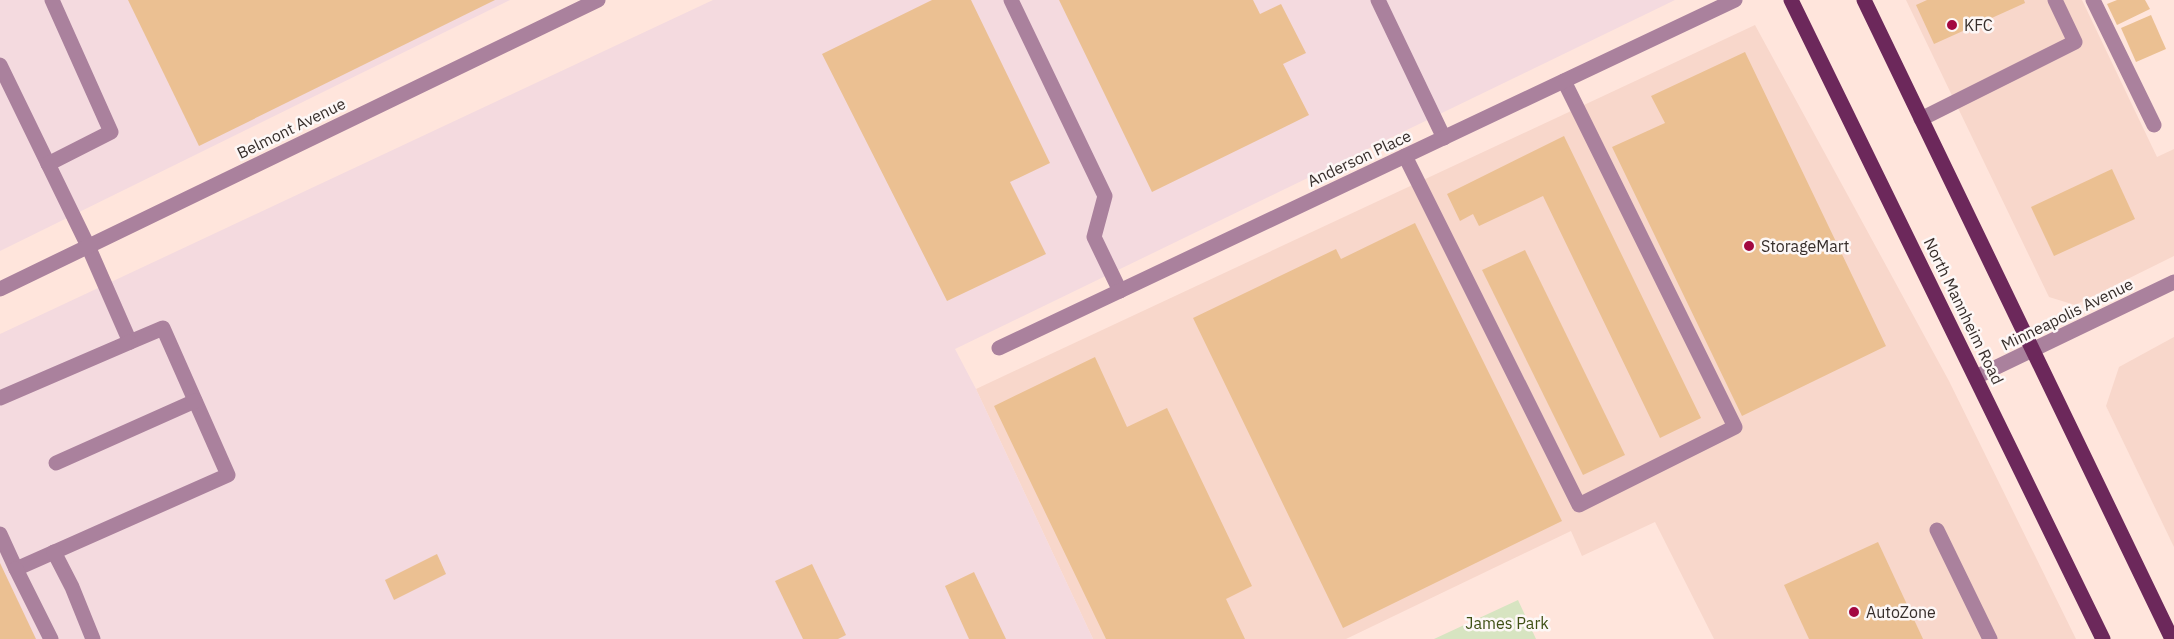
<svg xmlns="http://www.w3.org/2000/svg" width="2174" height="639" viewBox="0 0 2174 639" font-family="'IBM Plex Sans',sans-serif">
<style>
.built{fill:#f8d7cb}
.industrial{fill:#f4dadf}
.green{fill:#d7e4c1}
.building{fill:#ebc092}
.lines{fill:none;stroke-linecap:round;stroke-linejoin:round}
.minor{stroke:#aa819d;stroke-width:15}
.major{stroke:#6c285b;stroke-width:15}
.poi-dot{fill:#a30840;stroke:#fdf7f6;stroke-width:2}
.labels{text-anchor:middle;stroke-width:5;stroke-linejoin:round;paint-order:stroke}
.poi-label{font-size:16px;fill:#372e2b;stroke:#fdf7f6;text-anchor:start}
.street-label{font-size:16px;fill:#372e2b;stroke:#fdf7f6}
.park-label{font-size:16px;fill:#3f5014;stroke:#fdf7f6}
</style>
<rect width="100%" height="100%" fill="#ffe5dc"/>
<g class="built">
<path d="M 1906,0 L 2082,0 L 2157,157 L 2174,149 L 2174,256 L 2075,305 L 2049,297 Z"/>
<path d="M 1755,25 L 1949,381 L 2076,639 L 1714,639 L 1655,522 L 1582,556 L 1571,531 L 1346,639 L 1093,639 L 976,389 Z"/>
<path d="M 2174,337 L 2174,547 L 2106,406 L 2119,367 Z"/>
</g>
<g class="industrial">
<path d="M 0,0 L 510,0 L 0,251 Z"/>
<path d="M 713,0 L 1675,0 L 955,349 L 976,389 L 1093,639 L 0,639 L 0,334 Z"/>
</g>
<path class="green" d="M 1518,600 L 1536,639 L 1434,639 Z"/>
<g class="building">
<path d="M 128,0 L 495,0 L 199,146 Z"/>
<path d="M 932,0 L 971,0 L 1050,163 L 1010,182 L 1046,254 L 947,301 L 822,54 Z"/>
<path d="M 1059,0 L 1253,0 L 1260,14 L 1281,4 L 1306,53 L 1283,64 L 1309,115 L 1152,192 Z"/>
<path d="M 1927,0 L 2024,0 L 2025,3 L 1934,44 L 1916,5 Z"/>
<path d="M 2117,0 L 2145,0 L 2150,9 L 2117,25 L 2107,4 Z"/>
<path d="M 2151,15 L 2166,49 L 2136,62 L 2121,28 Z"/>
<path d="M 1745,52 L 1886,346 L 1742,416 L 1612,147 L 1665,123 L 1651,96 Z"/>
<path d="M 1564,136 L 1701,418 L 1660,438 L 1543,196 L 1479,226 L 1473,214 L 1460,221 L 1447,194 Z"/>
<path d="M 2112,169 L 2135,219 L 2054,256 L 2031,207 Z"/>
<path d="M 1415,223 L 1562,521 L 1343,628 L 1193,318 L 1336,249 L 1341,259 Z"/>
<path d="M 1525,250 L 1625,455 L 1583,475 L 1482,270 Z"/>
<path d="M 1095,357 L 1127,427 L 1167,408 L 1252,586 L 1226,599 L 1245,639 L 1106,639 L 994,406 Z"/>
<path d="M 1878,542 L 1923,639 L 1809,639 L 1784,585 Z"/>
<path d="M 437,554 L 446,574 L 394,600 L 385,580 Z"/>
<path d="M 0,563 L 36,639 L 0,639 Z"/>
<path d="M 812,564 L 846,635 L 838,639 L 803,639 L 775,581 Z"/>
<path d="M 974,572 L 1006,639 L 969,639 L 945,586 Z"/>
</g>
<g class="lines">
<g class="minor">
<path d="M 1011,0 L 1105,196 L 1094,237 L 1120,291"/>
<path d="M 1378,0 L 1444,138"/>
<path d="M 2093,0 L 2154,125"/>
<path d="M 0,65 L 88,246 L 130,342 L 163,328 L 228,475 L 16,569 L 0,534"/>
<path d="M 1921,119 L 2075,42 L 2055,0"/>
<path d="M 1405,156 L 1579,505 L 1735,427 L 1564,81"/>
<path d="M 48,164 L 111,132 L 52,0"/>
<path d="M 0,289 L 598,0"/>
<path d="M 999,348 L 1735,0"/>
<path d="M 1976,377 L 2174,282"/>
<path d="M 0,398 L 130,342"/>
<path d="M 56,463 L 195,401"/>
<path d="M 1937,530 L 1990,639"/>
<path d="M 54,552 L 72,587 L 93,639"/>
<path d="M 16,569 L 51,639"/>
</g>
<g class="major">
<path d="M 1791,0 L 2103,639"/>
<path d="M 1864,0 L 2172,639"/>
</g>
</g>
<g class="poi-dot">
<circle cx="1952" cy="25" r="6"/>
<circle cx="1749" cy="246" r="6"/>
<circle cx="1854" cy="612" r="6"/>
</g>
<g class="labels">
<g class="poi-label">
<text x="1964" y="31">KFC</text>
<text x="1761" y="252">StorageMart</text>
<text x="1866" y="618">AutoZone</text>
</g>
<g class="street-label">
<text transform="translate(291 128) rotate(-26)" y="6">Belmont Avenue</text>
<text transform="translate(1359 158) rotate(-25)" y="6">Anderson Place</text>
<text transform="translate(1964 311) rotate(64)" y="6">North Mannheim Road</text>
<text transform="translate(2067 314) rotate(-26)" y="6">Minneapolis Avenue</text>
</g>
<g class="park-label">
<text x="1507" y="629">James Park</text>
</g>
</g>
</svg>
